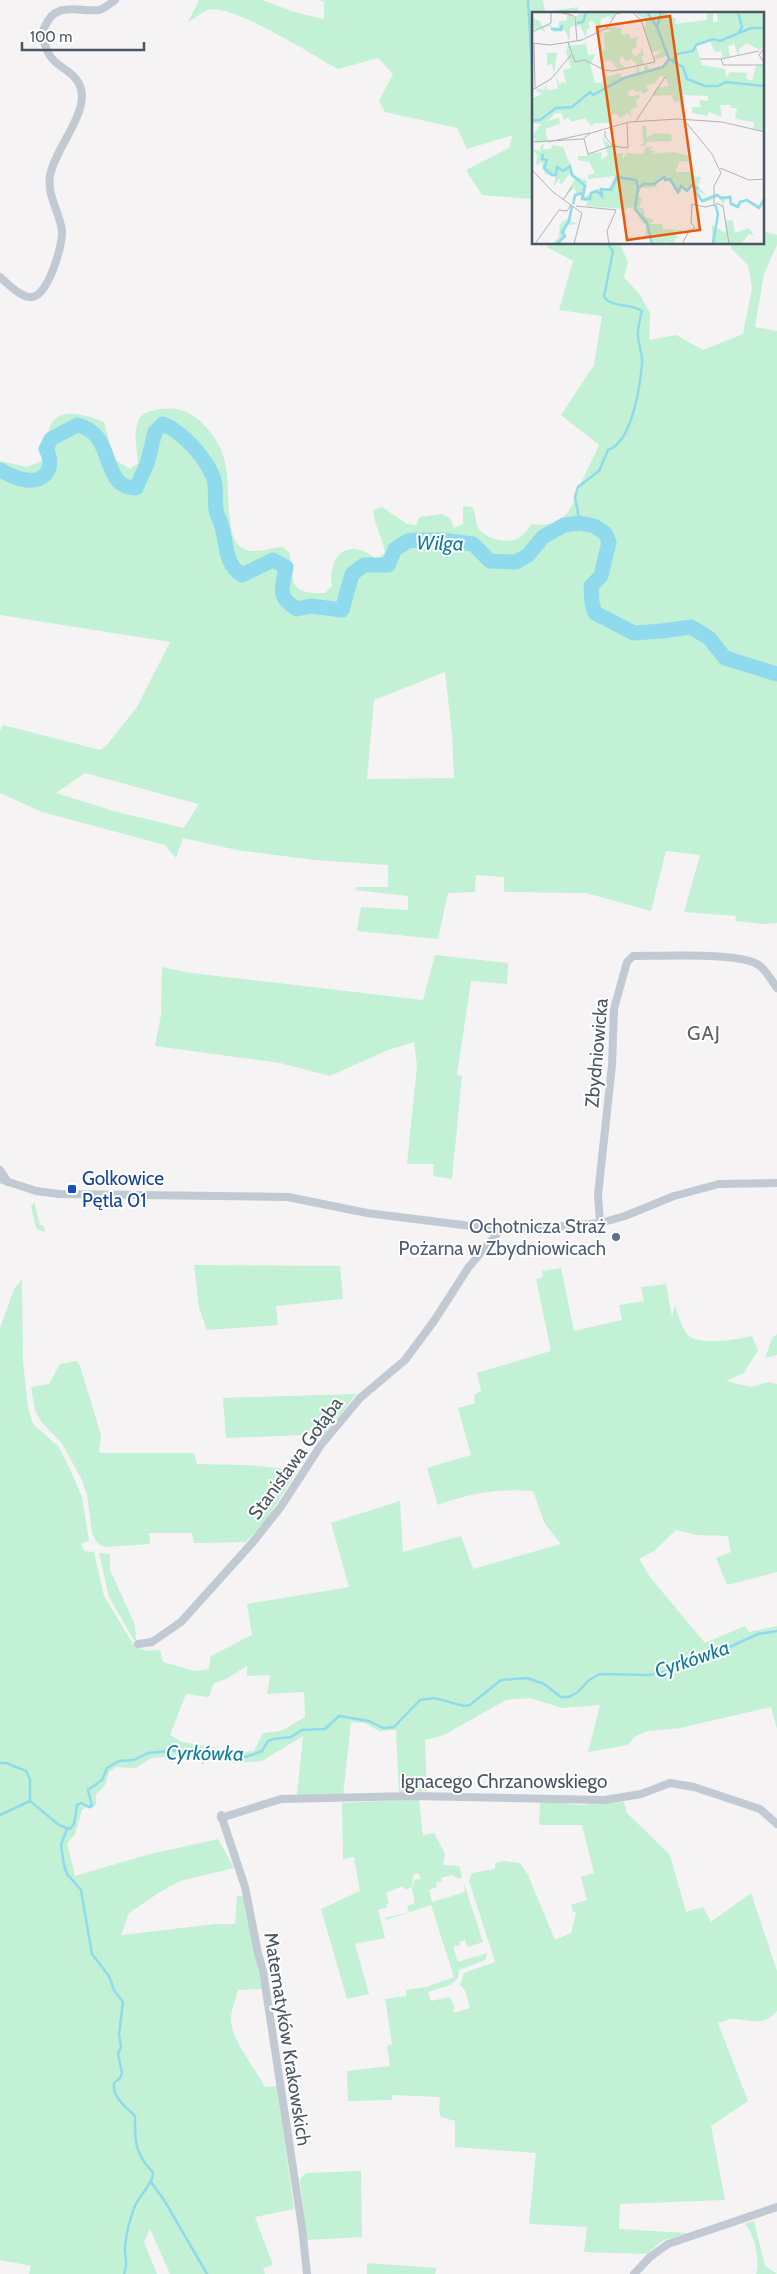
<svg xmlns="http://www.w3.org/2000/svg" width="777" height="2274" viewBox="0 0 777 2274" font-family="Cabin,sans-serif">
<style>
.green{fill:#c3f1d5;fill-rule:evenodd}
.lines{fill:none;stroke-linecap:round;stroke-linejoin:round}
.stream{stroke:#90daee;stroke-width:2.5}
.river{stroke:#90daee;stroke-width:15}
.minor{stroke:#c1cad2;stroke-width:8}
.transit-dot{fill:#1a4fb4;stroke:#fff;stroke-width:2}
.service-dot{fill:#5c6f8a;stroke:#fff;stroke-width:2}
.labels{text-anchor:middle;stroke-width:4;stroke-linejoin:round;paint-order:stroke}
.street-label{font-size:19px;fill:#4a5661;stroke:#fff}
.transit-label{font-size:19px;fill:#164399;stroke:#fff;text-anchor:start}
.service-label{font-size:19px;fill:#4e5e75;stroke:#fff;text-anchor:end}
.water-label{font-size:20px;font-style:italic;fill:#0c7c9b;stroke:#fff}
.neighbourhood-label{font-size:20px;letter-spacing:1px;fill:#5f6368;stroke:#fff}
.inset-river{fill:none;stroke:#90daee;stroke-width:2.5}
.inset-road{fill:none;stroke:#b1b4b9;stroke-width:1}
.view{fill:#e8590c;fill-opacity:0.15;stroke:#e8590c;stroke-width:2.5}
.inset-edge{fill:none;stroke:#4a5661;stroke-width:2.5}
</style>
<rect width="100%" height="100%" fill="#f5f3f3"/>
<g class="green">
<path d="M 199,0 L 262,0 L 294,12 L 324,19 L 324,2 L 318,0 L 543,0 L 545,12 L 578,7 L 578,14 L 533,14 L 533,199 L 482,195 L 466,170 L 509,148 L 513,135 L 467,149 L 457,128 L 385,112 L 379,101 L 393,74 L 378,58 L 338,69 C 314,56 232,3 208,10 C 202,12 194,19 188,22 Z"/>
<path d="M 763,231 L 777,235 L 777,245 L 764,274 L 755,327 L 777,331 L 777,923 L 763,924 L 735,921 L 736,916 L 684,912 L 700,855 L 666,851 L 651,911 L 586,893 L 504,892 L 504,877 L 476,875 L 475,892 L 448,893 L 438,939 L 357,931 L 361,907 L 408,910 L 408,896 L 356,890 L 356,887 L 388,887 L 388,865 L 315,860 L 237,850 L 183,838 L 176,858 L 165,845 L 42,812 L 0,793 L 0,731 L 3,725 L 100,750 L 106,746 L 137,707 L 170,642 L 0,615 L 0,461 L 27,467 L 44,460 C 47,451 45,441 48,432 C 55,404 85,415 104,422 L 114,459 L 130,469 L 138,463 C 137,449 133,436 138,422 C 140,415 146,412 152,411 C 174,405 191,410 206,427 C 234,458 225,484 230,520 C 231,527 232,536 236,542 C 247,558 267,548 282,547 L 290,553 C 293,581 288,595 325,593 L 332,586 C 329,568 336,544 360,550 C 366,551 372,556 377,559 L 385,553 C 383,538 374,525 373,510 L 382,507 L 407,524 L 416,525 L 420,517 L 442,514 L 450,518 L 454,528 L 463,524 L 463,506 L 472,507 C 476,514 475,518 477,525 C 481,538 508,545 519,538 C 524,535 528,528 532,524 C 566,529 572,508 582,481 C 587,469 594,457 599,445 L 561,415 L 594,365 L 602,316 L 559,310 L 573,261 L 547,247 L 548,244 L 620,244 L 628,262 L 624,277 L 640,295 L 650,313 L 649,340 L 676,335 L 703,350 L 743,334 L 752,288 L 748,265 L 731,248 L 732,244 L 763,244 ZM 445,672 L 452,734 L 454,778 L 367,779 L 374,700 ZM 85,773 L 198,804 L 198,805 L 184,828 L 117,812 L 56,793 Z"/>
<path d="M 435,955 L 508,963 L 507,984 L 471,981 L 457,1075 L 462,1076 L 452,1179 L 433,1176 L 434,1164 L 407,1164 L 417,1066 L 414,1042 L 388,1050 L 330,1076 L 280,1063 L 155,1046 L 161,1015 L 162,967 L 191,973 L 423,1000 Z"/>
<path d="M 34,1202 L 40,1225 L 44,1226 L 45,1233 L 36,1228 L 31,1207 Z"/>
<path d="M 194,1265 L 340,1266 L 343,1299 L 276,1306 L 278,1325 L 207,1330 L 199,1308 Z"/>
<path d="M 561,1268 L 574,1331 L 622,1320 L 619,1305 L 644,1301 L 641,1287 L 666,1284 L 672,1317 L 675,1305 C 678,1314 681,1326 687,1334 C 697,1347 739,1339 752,1336 L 758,1350 L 744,1373 L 726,1381 L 751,1387 L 768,1382 L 777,1384 L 777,1572 L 727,1585 L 716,1558 L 731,1552 L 728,1536 L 697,1535 L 676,1530 L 654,1551 L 639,1559 L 650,1577 L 705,1643 L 745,1626 L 749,1632 L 777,1626 L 777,1729 L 771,1707 L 680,1728 L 648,1731 L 634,1737 L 628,1745 L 588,1752 L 600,1705 L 562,1708 L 530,1698 L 506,1700 L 444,1735 L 425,1740 L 427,1791 L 399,1793 L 396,1730 L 379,1731 L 365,1723 L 351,1722 L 343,1796 L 297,1795 L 303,1736 L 262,1761 L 234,1763 L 206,1758 L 203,1766 L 200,1760 L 181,1755 L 152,1758 L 135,1768 L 116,1767 L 109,1772 L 105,1785 L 96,1795 L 96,1805 L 89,1809 L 86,1807 L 82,1810 L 75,1834 L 67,1844 L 75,1876 L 150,1854 L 218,1839 L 234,1868 L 180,1881 L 160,1892 L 129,1913 L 121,1935 L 216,1924 L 235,1924 L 237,1896 L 245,1896 L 262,1989 L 238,1990 C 236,1998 232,2008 231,2017 C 229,2037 255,2068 265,2087 L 277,2086 L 294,2209 L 255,2217 L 273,2265 L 263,2268 L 265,2274 L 170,2274 L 150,2229 L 144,2242 L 157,2274 L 29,2274 L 31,2266 L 0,2260 L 0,1328 L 14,1289 L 22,1279 L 23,1362 L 28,1407 L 33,1424 L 59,1447 L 70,1469 L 82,1497 L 89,1541 L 81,1544 L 84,1551 L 94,1552 L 104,1596 L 133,1644 C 142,1652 148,1651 160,1650 L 163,1662 L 194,1671 L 209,1669 L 211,1656 L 252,1635 L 247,1604 L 349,1587 L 331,1523 L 400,1501 L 403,1552 L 461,1536 L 473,1569 L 561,1544 L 545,1524 L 533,1491 C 501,1488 469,1493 438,1505 L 427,1468 L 471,1455 L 458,1408 L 475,1403 L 474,1395 L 481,1391 L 477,1373 L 551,1351 L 536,1279 L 543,1277 L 542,1271 ZM 247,1666 L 247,1676 L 270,1675 L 267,1694 L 304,1692 L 305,1717 L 281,1731 L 263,1733 L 254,1751 L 233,1754 L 217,1748 L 182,1742 L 170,1735 L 186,1694 L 209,1697 L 214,1683 L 226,1679 Z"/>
<path d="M 777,1334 L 777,1355 L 765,1358 L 772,1338 Z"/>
<path d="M 76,1361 L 80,1366 L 101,1435 L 99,1453 L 194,1453 L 197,1464 L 245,1465 L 298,1470 L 265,1522 L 246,1542 L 194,1543 L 192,1533 L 149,1533 L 150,1544 L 105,1547 L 98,1544 L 92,1533 L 87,1494 L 81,1478 L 61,1442 L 43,1424 L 35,1411 L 31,1387 L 49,1384 L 60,1364 Z"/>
<path d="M 356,1394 L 323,1437 L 304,1435 L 226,1438 L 223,1398 Z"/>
<path d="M 99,1553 L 110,1554 L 110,1570 L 135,1625 L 136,1640 L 134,1640 L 109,1597 Z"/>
<path d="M 419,1799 L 423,1835 L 434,1833 L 445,1854 L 443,1865 L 459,1866 L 462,1877 L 459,1879 L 452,1875 L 441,1878 L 442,1881 L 436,1883 L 437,1887 L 429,1890 L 432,1902 L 465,1892 L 464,1883 L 483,1942 L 468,1947 L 465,1940 L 459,1942 L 460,1945 L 453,1947 L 458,1962 L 487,1953 L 487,1955 L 485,1960 L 459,1970 L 458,1978 L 451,1985 L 428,1992 L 431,2001 L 450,1997 L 455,2008 L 453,2009 L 454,2013 L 470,2008 L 465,1990 L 460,1985 L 464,1973 L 495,1962 L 469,1881 L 472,1873 L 495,1869 L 495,1863 L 504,1861 L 520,1863 L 528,1875 L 555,1940 L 571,1933 L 576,1912 L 573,1912 L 571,1905 L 587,1900 L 581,1877 L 594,1873 L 582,1825 L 539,1825 L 540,1801 L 581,1805 L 624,1802 L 627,1813 L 670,1855 L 686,1912 L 703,1907 L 711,1922 L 751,1893 L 777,1971 L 777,2011 C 761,2029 749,2018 731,2019 C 727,2020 722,2022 718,2023 L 748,2101 L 711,2126 L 725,2200 L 620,2204 L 619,2229 L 688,2233 L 662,2241 L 647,2254 L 584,2252 L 587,2227 L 529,2224 L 536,2153 L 455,2147 L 455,2121 L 441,2117 L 439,2112 L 440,2097 L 392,2095 L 392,2100 L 348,2101 L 347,2071 L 390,2066 L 387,2046 L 392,2044 L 385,1999 L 406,1996 L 406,1990 L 426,1987 L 454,1977 L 431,1905 L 386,1920 L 385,1918 L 409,1912 L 407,1906 L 415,1903 L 412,1889 L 414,1880 L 421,1879 L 418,1873 L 413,1875 L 412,1887 L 405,1890 L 403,1886 L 386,1893 L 389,1903 L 386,1904 L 387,1907 L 378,1910 L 385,1938 L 355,1944 L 369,1994 L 347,1999 L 321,1909 L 360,1891 L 354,1857 L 343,1859 L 342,1803 Z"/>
<path d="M 361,2171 L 362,2237 L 307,2240 L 300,2179 L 306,2173 Z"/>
<path d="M 754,2221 L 765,2266 L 777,2274 L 756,2274 C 761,2260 754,2235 745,2224 Z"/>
<path d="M 367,2263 L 437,2268 L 435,2274 L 367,2274 Z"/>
</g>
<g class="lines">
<g class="stream">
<path d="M 528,0 L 533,86"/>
<path d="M 580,523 L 575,497 L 578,487 L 599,471 L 608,450 C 632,442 640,387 642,364 C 643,355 639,346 638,337 C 637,329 640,319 642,311 C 630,303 612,308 604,297 L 613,251 L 608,244"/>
<path d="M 0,1763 L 6,1763 L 26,1771 L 30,1779 L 30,1801"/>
<path d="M 0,1815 L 30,1801 L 59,1825 L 70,1829 L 74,1824 L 77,1805 L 81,1803 L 89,1807 L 92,1806 L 88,1790 L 102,1780 L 107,1768 L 119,1761 L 134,1760 L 148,1753 L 179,1750 L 198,1754 L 216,1751 L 230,1757 L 246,1757 L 262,1751 L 268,1741 L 274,1739 L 291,1737 L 302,1730 L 325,1729 L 339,1716 L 369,1721 L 383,1728 L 394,1727 L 420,1700 L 434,1698 L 464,1706 L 470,1705 L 501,1680 L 527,1678 L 544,1684 L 561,1697 L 569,1697 L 578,1692 L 589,1680 L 600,1674 L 649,1675 L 672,1670 L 703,1659 L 758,1634 L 777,1631"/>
<path d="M 67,1829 L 61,1845 L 64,1865 L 67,1874 L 81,1890 L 92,1954 L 109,1976 L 114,1990 L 123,2002 L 119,2034 L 121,2047 L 118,2054 L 122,2073 L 120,2078 L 114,2083 C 112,2097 126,2107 135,2116 C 135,2132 134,2146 143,2160 C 146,2165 150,2168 153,2173 C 153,2185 136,2198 133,2211 C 129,2223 126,2235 125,2247 C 124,2256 129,2265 124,2274"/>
<path d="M 151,2182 L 164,2200 L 207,2274"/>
</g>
<path class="river" d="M 0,470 C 8,474 17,479 26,480 C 47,483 55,465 46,449 L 51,439 L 77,425 C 117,433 99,488 136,488 L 147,464 L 155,432 L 163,424 C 181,431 202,454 211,472 C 218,486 214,496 216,510 C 216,514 220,519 221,524 C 227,542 224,564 242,575 L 273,560 L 286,567 C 283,588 275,596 297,609 L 311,606 L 342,610 L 352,574 L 364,565 L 388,565 L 395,549 L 408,541 L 419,540 L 441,540 L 473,544 L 490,561 L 516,562 L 528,555 L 543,537 L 564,525 L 580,523 L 594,526 L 605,533 L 609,542 L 601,576 L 591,586 L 592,603 L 595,613 L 634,633 L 662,631 L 691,627 L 709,638 L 725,658 L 777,674"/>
<g class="minor">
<path d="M 0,277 C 8,284 21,298 32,297 C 48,296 63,245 62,231 C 60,213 47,196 50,176 C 54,150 88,114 81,89 C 75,66 48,70 44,39 C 43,36 42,32 44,28 C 56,0 77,12 99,10 C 104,9 111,3 115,0"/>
<path d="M 0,1170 L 8,1182"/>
<path d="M 0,1179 L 36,1191 L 59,1194 L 288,1197 L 367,1213 L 479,1227 L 542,1228 L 600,1223 L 625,1216 L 674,1196 L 719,1184 L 777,1183"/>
<path d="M 600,1223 L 598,1195 L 612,1065 L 614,1009 L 627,962 L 633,956 C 658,956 738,952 757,964 C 766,969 771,980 777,988"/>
<path d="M 138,1644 L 152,1642 L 181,1622 L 253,1542 L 280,1508 L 321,1445 L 360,1398 L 405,1360 L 434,1321 L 468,1268 L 502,1228"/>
<path d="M 221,1815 L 245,1887 L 258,1953 L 263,1971 L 302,2227 L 307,2274"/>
<path d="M 221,1818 L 281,1799 L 414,1796 L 605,1800 L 641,1794 L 670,1783 L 694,1787 L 760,1809 L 777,1824"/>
<path d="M 634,2274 L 650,2257 L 668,2244 L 777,2207"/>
</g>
</g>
<rect class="transit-dot" x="67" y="1184" width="10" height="10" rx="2.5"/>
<circle class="service-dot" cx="616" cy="1237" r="5"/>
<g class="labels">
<g class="street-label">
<text transform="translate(596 1053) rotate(-85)" y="7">Zbydniowicka</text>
<text transform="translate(295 1458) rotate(-54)" y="7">Stanisława Gołąba</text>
<text x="504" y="1788">Ignacego Chrzanowskiego</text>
<text transform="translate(288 2039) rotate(81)" y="7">Matematyków Krakowskich</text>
</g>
<g class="transit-label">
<text x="82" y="1185">Golkowice<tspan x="82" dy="22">Pętla 01</tspan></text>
</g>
<g class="service-label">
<text x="606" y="1233">Ochotnicza Straż<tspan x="606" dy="22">Pożarna w Zbydniowicach</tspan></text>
</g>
<g class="water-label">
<text transform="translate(440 543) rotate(1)" y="7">Wilga</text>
<text transform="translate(692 1659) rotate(-19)" y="7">Cyrkówka</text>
<text transform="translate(205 1753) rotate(1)" y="7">Cyrkówka</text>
</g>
<g class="neighbourhood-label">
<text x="704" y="1040">GAJ</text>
</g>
</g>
<g transform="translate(532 12)">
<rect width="232" height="232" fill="#f5f3f3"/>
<path d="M 36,0 L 42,5 L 43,13 L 38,16 L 38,29 L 33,18 L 22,20 L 17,14 L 12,16 L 13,20 L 6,16 L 0,18 L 0,6 L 8,9 L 10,15 L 19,12 L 19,15 L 26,15 L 27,9 L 34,9 ZM 52,0 L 82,0 L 84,2 L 80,7 L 77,4 L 69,7 L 68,19 L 61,9 L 56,10 L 58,16 L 55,17 L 54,26 L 48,13 L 44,14 L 44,4 ZM 102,0 L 118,0 L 124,10 L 119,0 L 136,0 L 135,5 L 144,6 L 143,12 L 175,8 L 175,0 L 181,0 L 181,10 L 186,10 L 185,0 L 232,0 L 232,34 L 228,38 L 215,31 L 208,36 L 206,43 L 201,29 L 201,33 L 196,34 L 198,45 L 191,46 L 189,39 L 183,40 L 178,29 L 164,34 L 170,53 L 193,57 L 194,65 L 198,60 L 215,61 L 214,66 L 220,69 L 224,54 L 232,53 L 232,119 L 221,117 L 222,110 L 203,107 L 205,96 L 199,96 L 199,93 L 188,93 L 190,105 L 177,100 L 175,104 L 160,101 L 160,95 L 169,95 L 167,88 L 176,89 L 176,84 L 151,83 L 149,98 L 147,88 L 143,91 L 139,83 L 120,84 L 124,76 L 137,74 L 133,65 L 128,64 L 123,71 L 114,74 L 117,79 L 110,82 L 109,78 L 104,80 L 102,77 L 95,80 L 98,85 L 107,82 L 108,86 L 104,88 L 105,95 L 98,98 L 100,106 L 96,101 L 88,106 L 85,102 L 79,102 L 79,98 L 75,100 L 78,100 L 77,111 L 63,111 L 59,114 L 53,106 L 40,110 L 36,106 L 32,108 L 29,101 L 23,101 L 16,109 L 27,106 L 28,112 L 13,117 L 16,130 L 4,131 L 1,123 L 9,112 L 0,111 L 0,87 L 10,82 L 5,79 L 3,76 L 13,78 L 14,71 L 15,78 L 26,77 L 24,62 L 27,72 L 32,70 L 35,73 L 31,58 L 39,56 L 34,40 L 37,30 L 39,34 L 54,32 L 56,43 L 64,42 L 58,52 L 63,71 L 70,71 L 72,65 L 89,61 L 89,66 L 96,65 L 105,60 L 104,51 L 99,47 L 94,50 L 90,43 L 87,50 L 93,56 L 85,57 L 78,48 L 72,50 L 68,41 L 73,37 L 71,21 L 80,19 L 74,17 L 77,15 L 89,16 L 89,23 L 97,22 L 99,27 L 107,25 L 104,29 L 105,35 L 99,38 L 102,45 L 109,40 L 109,35 L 112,43 L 109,45 L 112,53 L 106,54 L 108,61 L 112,61 L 112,54 L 116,53 L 117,59 L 134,53 L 136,43 L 123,48 L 121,46 L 131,38 L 120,40 L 111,14 L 114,13 L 113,8 ZM 15,41 L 25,41 L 22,62 L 20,52 L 15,54 ZM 110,113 L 114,114 L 115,125 L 123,121 L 139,122 L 140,129 L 115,130 L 114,134 L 107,134 L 111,132 ZM 70,125 L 80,135 L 81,142 L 91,141 L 91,147 L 95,141 L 111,142 L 114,135 L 122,135 L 117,138 L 123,139 L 120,142 L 140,140 L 159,144 L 158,150 L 148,149 L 143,160 L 160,160 L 161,164 L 169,165 L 166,174 L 175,184 L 166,179 L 170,187 L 186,183 L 184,186 L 171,191 L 161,174 L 155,180 L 149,176 L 149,180 L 145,182 L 138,170 L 131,166 L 124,171 L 125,175 L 109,176 L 106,184 L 110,186 L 107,196 L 111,196 L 113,205 L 122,208 L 118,212 L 130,212 L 131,217 L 150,218 L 149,222 L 137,221 L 148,225 L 142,228 L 144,232 L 136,232 L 133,229 L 132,232 L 118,232 L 116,224 L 113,225 L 114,213 L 110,211 L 102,195 L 94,196 L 93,206 L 92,197 L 54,194 L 55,190 L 49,188 L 49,182 L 45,183 L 41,193 L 44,180 L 42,176 L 33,183 L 43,167 L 37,162 L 30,172 L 27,171 L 29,165 L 22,174 L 23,165 L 13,162 L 9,150 L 4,154 L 5,143 L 0,137 L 8,139 L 9,133 L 12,132 L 11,137 L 19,137 L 20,133 L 31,135 L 42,163 L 55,169 L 53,185 L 62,178 L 77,176 L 83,164 L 56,167 L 56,163 L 63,161 L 57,150 L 46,148 L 46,144 L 55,144 L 55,142 L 70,140 L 69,148 L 76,143 ZM 186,184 L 200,184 L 200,190 L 206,193 L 207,189 L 214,187 L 227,193 L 232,185 L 232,192 L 226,197 L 213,189 L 205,195 L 197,191 L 199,186 L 193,188 L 191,193 ZM 40,195 L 38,209 L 46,212 L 36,213 L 28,232 L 20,232 L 27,225 L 28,212 L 36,206 ZM 201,208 L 203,221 L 217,216 L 222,224 L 217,222 L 209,232 L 197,232 L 194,222 L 196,232 L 180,232 L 180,213 L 194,221 L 193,209 Z" fill="#c3f1d5"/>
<path class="inset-river" d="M 115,0 L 125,15M 129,0 L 125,15 L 137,47M 206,0 L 210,15 L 207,20M 45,11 L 51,10 L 54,1M 19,17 L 29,18 L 30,13M 141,50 L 151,55 L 155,67 L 173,74 L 186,74 L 194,70 L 233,74M 0,108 L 8,108 L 24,96 L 40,95 L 58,80 L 61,83 L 92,66 L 131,55 L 137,47 L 141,49 L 145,42 L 161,39 L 164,33 L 181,27 L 188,29 L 219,16 L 233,16M 11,142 L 10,147 L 15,148 L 12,156 L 20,163 L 24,163 L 25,155 L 31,159 L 38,154 L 40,163 L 53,174 L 50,187 L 58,187 L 59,181 L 65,179 L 70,184 L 69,177 L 79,178 L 85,165 L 104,168 L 106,176 L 112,172 L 122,172 L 132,165 L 133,168 L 138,167 L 146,180 L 149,174 L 155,179 L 160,173 L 165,176 L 163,179 L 170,189 L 185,183 L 189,186 L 198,185 L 199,192 L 206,195 L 208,190 L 215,188 L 227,196 L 233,186M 106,176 L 103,197 L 115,211 L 120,232M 41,192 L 43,183 L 52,181M 25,232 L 33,224 L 30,220 L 37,209 L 40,194M 181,232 L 186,202 L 183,192"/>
<path class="inset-road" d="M 27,0 L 42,4M 100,0 L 109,8 L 123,50M 43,4 L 45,29M 0,20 L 19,11 L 19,0M 36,30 L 43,50 L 53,48 L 72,58 L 81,59 L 123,50M 0,31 L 18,33 L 50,28 L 75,16 L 84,2 L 92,0M 2,32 L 3,75M 233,35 L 227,43 L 233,52M 168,47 L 189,47 L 227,39M 189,47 L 191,53 L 233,53M 0,78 L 19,67 L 39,43M 104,109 L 133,65M 73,119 L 73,125 L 81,134M 52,127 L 56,142 L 80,134 L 96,136 L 95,111M 0,130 L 51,127 L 59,121 L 97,110 L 146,107 L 190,110 L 233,120M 16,130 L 58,121M 188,156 L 217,168 L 233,167M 0,158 L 21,180 L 50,201 L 42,232M 31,188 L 40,175M 184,191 L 191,194 L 197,232M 44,194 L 84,198 L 75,219 L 77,232M 3,232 L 27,198 L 35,199 L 39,193M 150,232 L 157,219 L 163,216 L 159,211 L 160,192 L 173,195 L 182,193 L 182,174 L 189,161 L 180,142 L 152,108"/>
<path class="view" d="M 138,4 L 168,218 L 95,228 L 65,15 Z"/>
<rect width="232" height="232" class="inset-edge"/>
</g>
<path d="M22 42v8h122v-8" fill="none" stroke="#4a5661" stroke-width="2.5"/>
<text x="30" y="42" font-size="15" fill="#4a5661" stroke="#ffffff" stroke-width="4" paint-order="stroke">100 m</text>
</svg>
